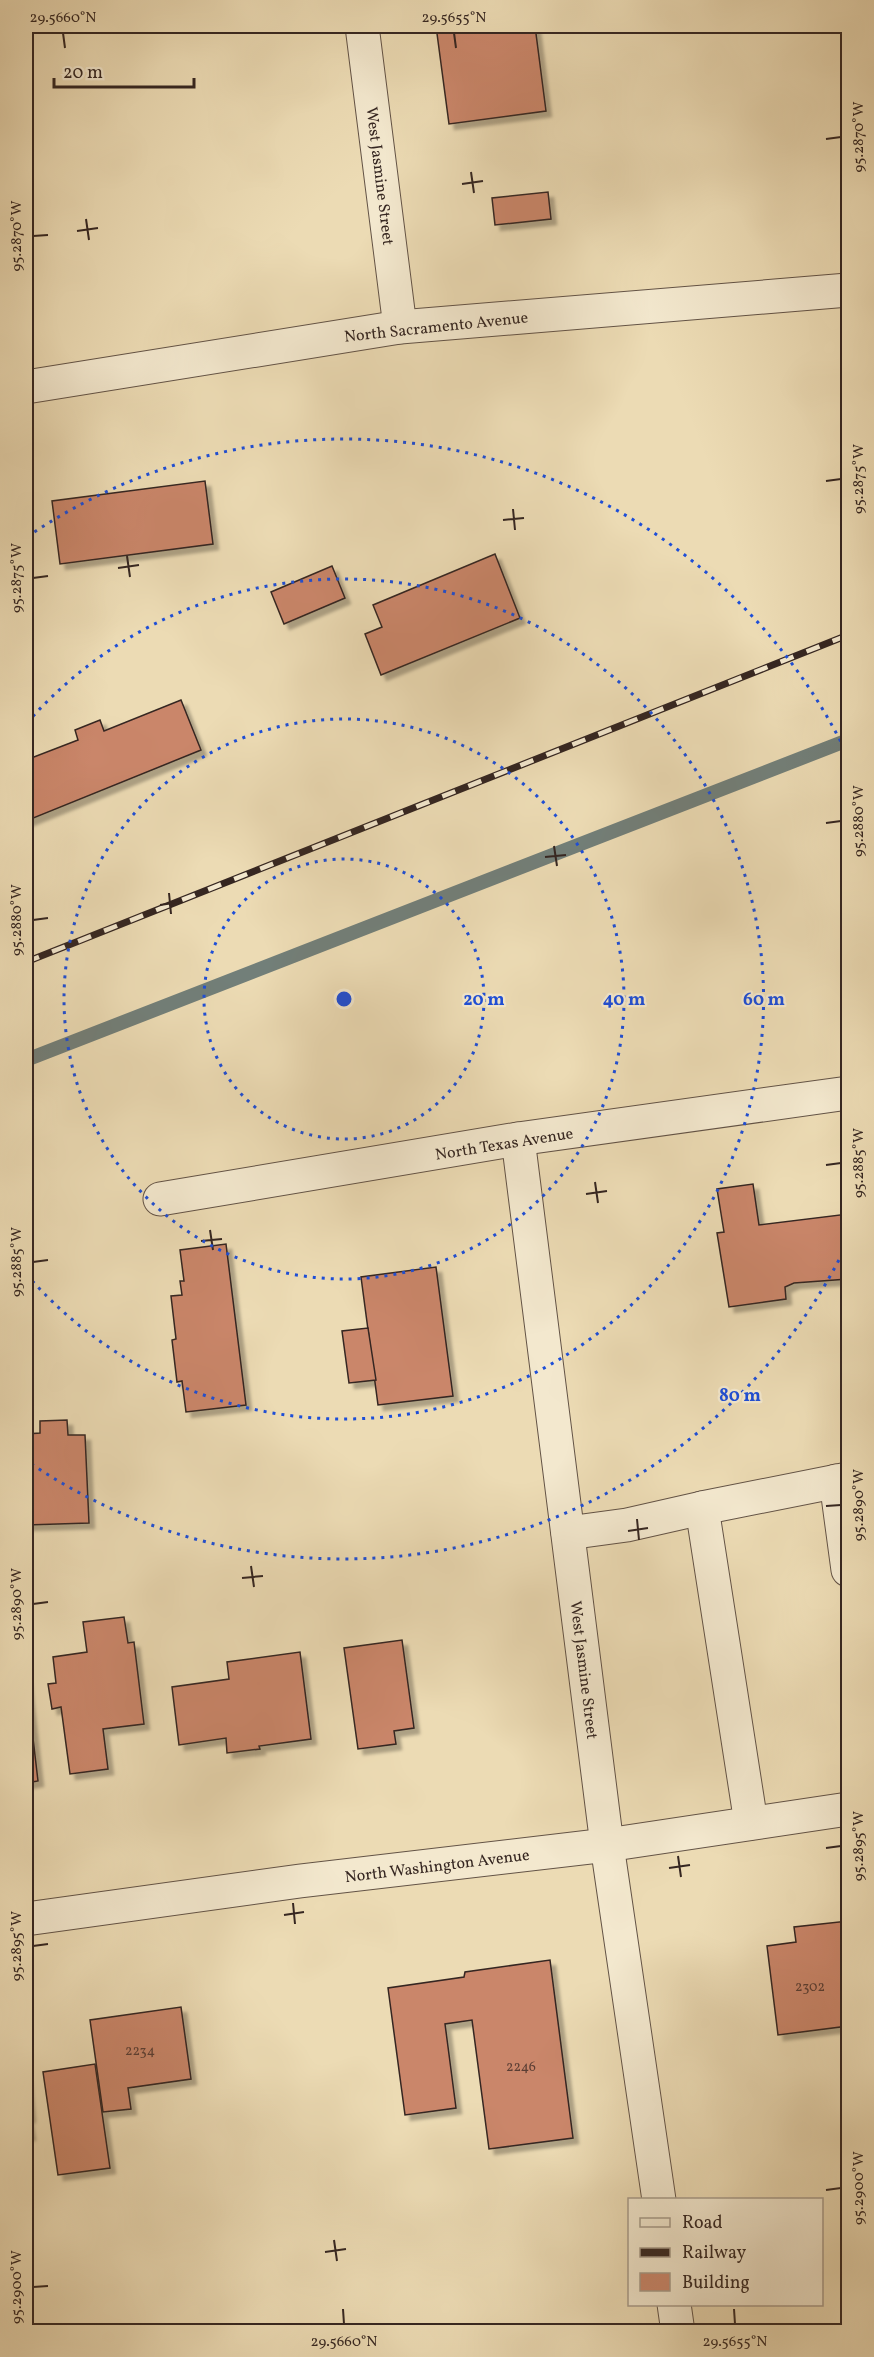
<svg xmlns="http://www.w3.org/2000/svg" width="874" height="2357" viewBox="0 0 874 2357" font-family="Vollkorn,serif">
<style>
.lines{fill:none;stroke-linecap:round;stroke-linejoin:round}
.stream{stroke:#727f79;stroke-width:14}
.building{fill:#ca866b;stroke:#352621;stroke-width:1.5;filter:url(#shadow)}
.minor-casing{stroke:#635346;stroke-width:35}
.minor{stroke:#f3e8ce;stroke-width:33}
.rail-casing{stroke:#352621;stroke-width:7}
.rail{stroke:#f3e8ce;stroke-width:4.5;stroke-dasharray:14;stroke-linecap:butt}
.ticks{fill:none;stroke:#352621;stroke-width:2}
.ring{fill:none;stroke:#1d4ed8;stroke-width:3;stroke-dasharray:3 6}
.labels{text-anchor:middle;stroke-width:4.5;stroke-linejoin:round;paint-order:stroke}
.number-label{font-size:14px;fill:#5a3e34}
.street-label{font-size:16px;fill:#352621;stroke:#f3e8ce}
.centre{fill:#1d4ed8;stroke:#f3e8ce;stroke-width:3}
.ring-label{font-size:18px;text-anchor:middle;font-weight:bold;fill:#1d4ed8;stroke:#f3e8ce;stroke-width:4.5;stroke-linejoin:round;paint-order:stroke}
.neatline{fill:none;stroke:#352621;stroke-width:2}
.ticks-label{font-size:15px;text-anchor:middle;fill:#352621}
</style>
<defs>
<filter id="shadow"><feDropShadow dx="5.5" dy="5.5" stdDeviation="1.5" flood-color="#0004"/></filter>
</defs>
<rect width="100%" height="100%" fill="#ecdbb4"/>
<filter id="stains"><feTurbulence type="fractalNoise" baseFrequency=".00333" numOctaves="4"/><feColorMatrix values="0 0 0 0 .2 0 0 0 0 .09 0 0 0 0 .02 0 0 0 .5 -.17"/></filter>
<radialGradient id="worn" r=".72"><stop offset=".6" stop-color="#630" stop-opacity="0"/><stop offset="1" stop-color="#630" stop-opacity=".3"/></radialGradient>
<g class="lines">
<path class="stream" d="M 26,1060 L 848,740"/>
</g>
<g class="building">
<path d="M 436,26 L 535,26 L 546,111 L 449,124 Z"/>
<path d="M 548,192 L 551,219 L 495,225 L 492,198 Z"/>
<path d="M 205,481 L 213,544 L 60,564 L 52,501 Z"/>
<path d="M 495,554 L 520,618 L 381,675 L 365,634 L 382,627 L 373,605 Z"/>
<path d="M 332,566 L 345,598 L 284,624 L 271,592 Z"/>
<path d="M 181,700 L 201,750 L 26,821 L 26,760 L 78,740 L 75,730 L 100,720 L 104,731 Z"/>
<path d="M 753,1184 L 759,1225 L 848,1214 L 848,1279 L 794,1283 L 785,1287 L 786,1299 L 729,1307 L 717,1233 L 724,1232 L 717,1189 Z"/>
<path d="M 226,1244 L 246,1405 L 186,1412 L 182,1381 L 177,1382 L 172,1340 L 176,1339 L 171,1296 L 182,1295 L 180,1281 L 184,1281 L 180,1250 Z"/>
<path d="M 436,1267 L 453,1396 L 378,1405 L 361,1277 Z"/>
<path d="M 368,1328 L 376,1380 L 349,1383 L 342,1331 Z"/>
<path d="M 67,1420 L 68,1435 L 85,1435 L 89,1523 L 26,1525 L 26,1434 L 40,1433 L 40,1421 Z"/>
<path d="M 124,1617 L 128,1643 L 134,1642 L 144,1724 L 103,1729 L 108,1769 L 70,1774 L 61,1707 L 52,1709 L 48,1684 L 56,1683 L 53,1657 L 87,1652 L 83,1622 Z"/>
<path d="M 402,1640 L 414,1728 L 394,1731 L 396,1744 L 358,1749 L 344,1648 Z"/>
<path d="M 300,1652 L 311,1739 L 259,1746 L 260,1749 L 227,1753 L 226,1738 L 179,1745 L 172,1687 L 229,1679 L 227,1662 Z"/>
<path d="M 26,1678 L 38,1781 L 26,1783 Z"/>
<path d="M 848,1921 L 848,2026 L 778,2035 L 767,1946 L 796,1942 L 794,1927 Z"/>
<path d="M 550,1960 L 573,2138 L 489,2149 L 472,2020 L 445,2024 L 456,2108 L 405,2115 L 388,1988 L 464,1977 L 465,1972 Z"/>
<path d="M 181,2007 L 191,2079 L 128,2088 L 131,2109 L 103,2112 L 90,2020 Z"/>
<path d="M 95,2064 L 110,2168 L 58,2175 L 43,2072 Z"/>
<path d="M 26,2076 L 30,2117 L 27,2117 L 30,2135 L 26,2135 Z"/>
</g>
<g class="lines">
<defs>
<g id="minor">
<path d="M 362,26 L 400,327"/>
<path d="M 26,387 L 400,327 L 848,290"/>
<path d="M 518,1139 L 607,1845 L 659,2200"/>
<path d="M 160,1199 L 518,1139 L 848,1093"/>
<path d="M 836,1481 L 848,1570"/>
<path d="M 702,1508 L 751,1823"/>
<path d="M 568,1533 L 627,1525 L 702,1508 L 848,1479"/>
<path d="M 26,1919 L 300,1881 L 607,1845 L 848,1809"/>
<path d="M 674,2304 L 678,2332"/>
</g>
</defs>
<use href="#minor" class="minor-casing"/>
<use href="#minor" class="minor"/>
<defs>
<path id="rail" d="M 26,962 L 848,635"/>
</defs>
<use href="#rail" class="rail-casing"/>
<use href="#rail" class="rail"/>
</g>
<path class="ticks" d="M 63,33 L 65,48M 454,33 L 456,48M 826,139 L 841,137M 471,172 L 474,193M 462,184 L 483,181M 86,219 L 89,240M 77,231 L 98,228M 33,236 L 48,235M 826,481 L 841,479M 513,509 L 515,530M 503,520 L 524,518M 127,556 L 130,577M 118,568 L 139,565M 33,578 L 48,576M 826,823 L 841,821M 554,846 L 557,866M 545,857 L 566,855M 169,893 L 171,914M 160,905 L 180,902M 33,920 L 48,918M 826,1165 L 841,1163M 595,1182 L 598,1203M 586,1194 L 607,1191M 210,1230 L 213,1250M 201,1241 L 222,1239M 33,1262 L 48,1260M 826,1506 L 841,1505M 637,1519 L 639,1540M 628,1531 L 648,1528M 251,1566 L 254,1587M 242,1578 L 263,1576M 33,1604 L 48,1602M 826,1848 L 841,1846M 678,1856 L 681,1877M 669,1868 L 690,1865M 293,1903 L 295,1924M 284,1915 L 304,1912M 33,1946 L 48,1944M 826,2190 L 841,2188M 334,2240 L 337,2261M 325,2252 L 346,2249M 33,2287 L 48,2286M 343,2309 L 344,2324M 734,2309 L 735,2324"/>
<g class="ring">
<circle cx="344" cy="999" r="140"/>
<circle cx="344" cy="999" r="280"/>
<path d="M27 723A420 420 0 1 1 27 1275"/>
<path d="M847 1244A560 560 0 0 1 27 1461M27 537A560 560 0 0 1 847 754"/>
</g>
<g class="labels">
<g class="number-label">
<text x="810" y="1991">2302</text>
<text x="140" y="2055">2234</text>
<text x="521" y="2071">2246</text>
</g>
<g class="street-label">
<text transform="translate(381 176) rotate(83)" y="6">West Jasmine Street</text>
<text transform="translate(436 326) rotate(-6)" y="6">North Sacramento Avenue</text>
<text transform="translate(504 1143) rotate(-9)" y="6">North Texas Avenue</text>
<text transform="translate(585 1670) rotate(83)" y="6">West Jasmine Street</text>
<text transform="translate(437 1865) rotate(-7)" y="6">North Washington Avenue</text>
</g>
</g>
<circle cx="344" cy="999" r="9" class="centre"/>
<g class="ring-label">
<text x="484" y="1005">20 m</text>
<text x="624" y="1005">40 m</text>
<text x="764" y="1005">60 m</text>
<text x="740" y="1401">80 m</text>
</g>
<rect width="874" height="2357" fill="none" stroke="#ecdbb4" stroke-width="66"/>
<rect x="628" y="2198" width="195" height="108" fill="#f3e8ce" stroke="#a79a89" stroke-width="1.5"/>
<rect x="640" y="2218" width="30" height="9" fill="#f3e8ce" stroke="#a79a89" stroke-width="1.5"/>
<text x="682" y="2228" font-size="18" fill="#352621">Road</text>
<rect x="640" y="2248" width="30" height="9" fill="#352621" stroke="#a79a89" stroke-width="1.5"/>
<text x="682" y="2258" font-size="18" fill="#352621">Railway</text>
<rect x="640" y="2273" width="30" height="18" fill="#ca866b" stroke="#a79a89" stroke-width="1.5"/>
<text x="682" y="2288" font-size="18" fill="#352621">Building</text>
<path d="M54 78v9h140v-9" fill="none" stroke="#352621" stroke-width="3"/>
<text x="63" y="78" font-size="18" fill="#352621" stroke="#f3e8ce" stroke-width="4.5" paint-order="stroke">20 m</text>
<rect x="33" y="33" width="808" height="2291" class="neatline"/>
<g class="ticks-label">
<text x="63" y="22">29.5660°N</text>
<text x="454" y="22">29.5655°N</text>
<text transform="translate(858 137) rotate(-90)" y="5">95.2870°W</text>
<text transform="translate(16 236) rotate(-90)" y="5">95.2870°W</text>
<text transform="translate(858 479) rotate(-90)" y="5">95.2875°W</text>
<text transform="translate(16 578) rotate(-90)" y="5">95.2875°W</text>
<text transform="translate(858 821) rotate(-90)" y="5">95.2880°W</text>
<text transform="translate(16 920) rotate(-90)" y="5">95.2880°W</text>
<text transform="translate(858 1163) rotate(-90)" y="5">95.2885°W</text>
<text transform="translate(16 1262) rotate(-90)" y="5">95.2885°W</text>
<text transform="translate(858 1505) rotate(-90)" y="5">95.2890°W</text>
<text transform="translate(16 1604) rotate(-90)" y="5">95.2890°W</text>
<text transform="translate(858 1846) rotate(-90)" y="5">95.2895°W</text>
<text transform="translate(16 1946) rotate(-90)" y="5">95.2895°W</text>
<text transform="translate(858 2188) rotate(-90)" y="5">95.2900°W</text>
<text transform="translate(16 2287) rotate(-90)" y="5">95.2900°W</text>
<text x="344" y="2346">29.5660°N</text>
<text x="735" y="2346">29.5655°N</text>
</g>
<rect width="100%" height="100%" filter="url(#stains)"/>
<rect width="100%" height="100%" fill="url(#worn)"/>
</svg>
